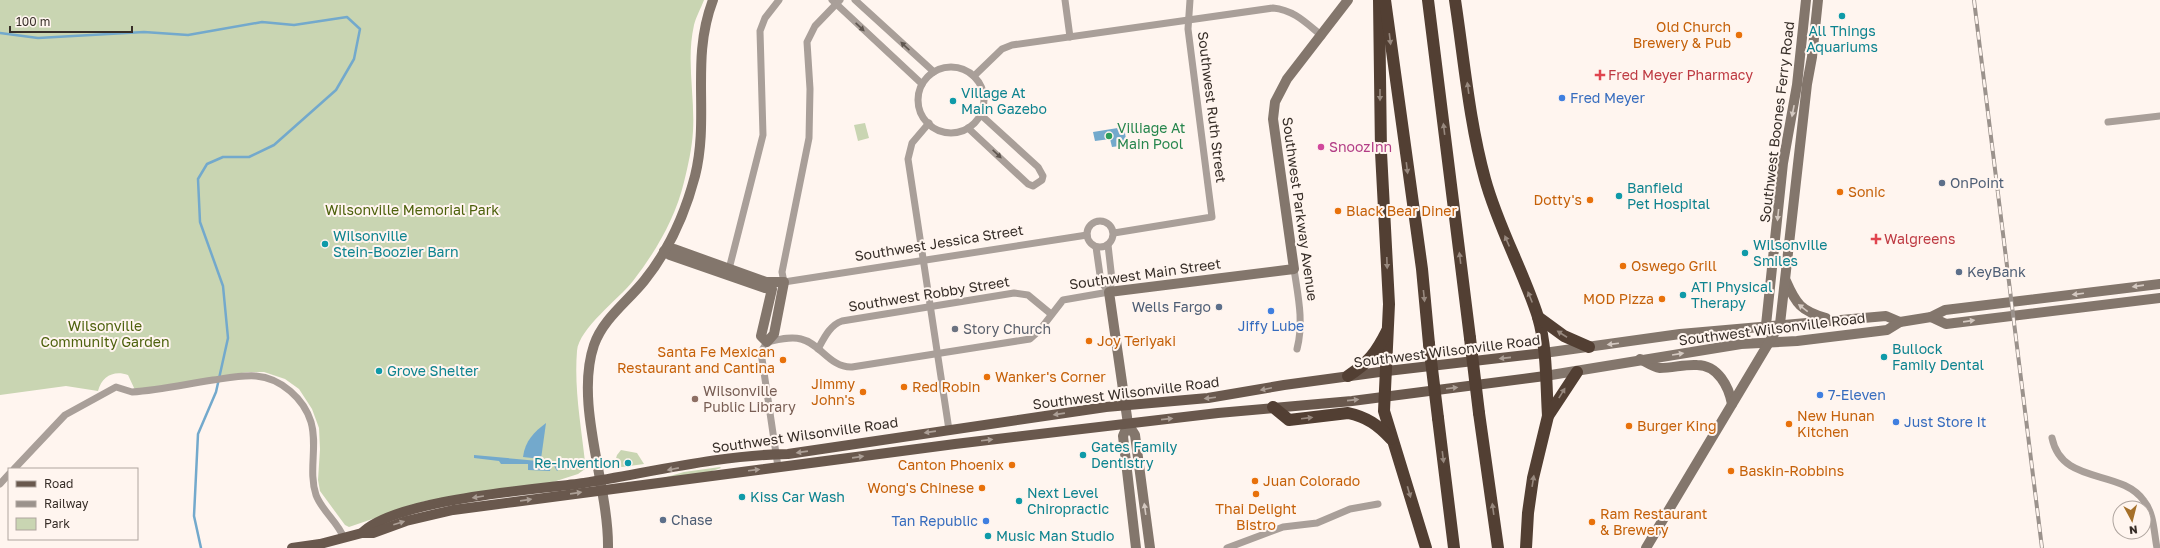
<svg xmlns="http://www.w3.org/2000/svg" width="2160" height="548" viewBox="0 0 2160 548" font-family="'Golos Text',sans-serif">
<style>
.green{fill:#c9d5b2}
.water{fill:#73a9cc}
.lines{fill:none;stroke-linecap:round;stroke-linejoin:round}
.stream{stroke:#73a9cc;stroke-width:2.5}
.street{stroke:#a99f99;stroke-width:7}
.secondary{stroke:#83766c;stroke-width:10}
.primary{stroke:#69584d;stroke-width:10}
.highway{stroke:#523f33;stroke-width:12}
.rail-casing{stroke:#9b928c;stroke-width:4}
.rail{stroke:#fff5ef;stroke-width:2.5;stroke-dasharray:8;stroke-linecap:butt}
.highway-bridge{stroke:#523f33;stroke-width:12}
.oneway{fill:#5f5650}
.oneway2{fill:#97887e}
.oneway3{fill:#d4c9c1}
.oneway4{fill:#ac9f96}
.culture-dot{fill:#0f9aa8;stroke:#fff5ef;stroke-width:1.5}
.food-dot{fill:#e8710a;stroke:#fff5ef;stroke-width:1.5}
.health-dot{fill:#e0444e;stroke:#fff5ef;stroke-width:1.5}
.shop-dot{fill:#3f7fe0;stroke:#fff5ef;stroke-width:1.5}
.leisure-dot{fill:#2e9e5b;stroke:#fff5ef;stroke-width:1.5}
.hotel-dot{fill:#d1479c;stroke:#fff5ef;stroke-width:1.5}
.service-dot{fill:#5c6f8a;stroke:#fff5ef;stroke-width:1.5}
.worship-dot{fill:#6b7280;stroke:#fff5ef;stroke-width:1.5}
.education-dot{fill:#8d6e63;stroke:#fff5ef;stroke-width:1.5}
.labels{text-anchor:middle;stroke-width:4;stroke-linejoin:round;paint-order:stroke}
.food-label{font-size:14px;fill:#c56008;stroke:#fff5ef;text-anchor:start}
.culture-label{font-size:14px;fill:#0d838f;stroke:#fff5ef;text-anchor:start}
.health-label{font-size:14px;fill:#be3a42;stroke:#fff5ef;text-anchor:start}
.shop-label{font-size:14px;fill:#366cbe;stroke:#fff5ef;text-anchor:start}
.street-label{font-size:14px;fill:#372e28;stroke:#fff5ef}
.leisure-label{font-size:14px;fill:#27864d;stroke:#fff5ef;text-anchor:start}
.hotel-label{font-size:14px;fill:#b23c85;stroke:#fff5ef;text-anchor:start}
.service-label{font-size:14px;fill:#4e5e75;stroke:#fff5ef;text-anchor:start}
.park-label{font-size:14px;fill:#4d610c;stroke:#fff5ef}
.worship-label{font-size:14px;fill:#5b616d;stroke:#fff5ef;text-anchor:start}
.education-label{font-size:14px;fill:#785e54;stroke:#fff5ef;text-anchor:start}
</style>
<rect width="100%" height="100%" fill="#fff5ef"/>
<g class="green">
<path d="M 0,0 L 704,0 C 701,8 696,17 694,25 C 686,60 695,96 693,131 C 692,148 688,166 684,182 C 675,219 656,251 633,281 C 619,299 579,328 577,351 C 574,389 581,425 585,462 L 585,469 L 578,474 L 550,483 L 425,501 L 349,527 L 345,525 L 320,491 L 318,480 L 320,449 L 319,428 L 312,409 L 299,389 L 285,379 L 264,372 L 248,372 L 135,390 L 128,375 C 114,370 102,376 98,391 L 66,386 L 0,395 Z"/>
<path d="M 865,123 L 869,138 L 858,141 L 854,125 Z"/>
<path d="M 621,450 L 637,453 L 644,464 L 622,467 L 614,465 L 617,455 Z"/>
<path d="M 720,467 L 721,468 L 703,474 L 663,478 L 684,472 Z"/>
</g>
<g class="water">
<path d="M 1124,127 L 1127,145 L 1112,147 L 1110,139 L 1095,141 L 1093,132 Z"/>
<path d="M 546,423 L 541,459 L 523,457 C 525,441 534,432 546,423 Z"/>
<path d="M 474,455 L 571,464 L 572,467 L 569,470 L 561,467 L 557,471 L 554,466 L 551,466 L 550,471 L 528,470 L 528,464 L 501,464 L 499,461 L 474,458 Z"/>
</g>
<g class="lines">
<path class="stream" d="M 0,33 L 38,38 L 144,32 L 188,35 L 262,22 L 294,25 L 347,17 L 360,29 L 354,59 L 336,90 L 274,145 L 249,157 L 223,157 L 207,164 L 198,179 L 200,222 L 223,286 L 228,338 L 216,392 L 198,434 L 194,516 L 201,548"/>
<g class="street">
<path d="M 832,0 L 922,84"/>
<path d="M 840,0 L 815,26 L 807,42 L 810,89 L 809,138 L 782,272 L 784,282 L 1087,235"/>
<path d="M 855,0 L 934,72"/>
<path d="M 1065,0 L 1070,37"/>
<circle cx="951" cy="100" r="33"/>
<path d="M 974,76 L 1002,49 L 1012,45 L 1273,8 C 1294,10 1306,23 1322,36"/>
<path d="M 2108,122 L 2160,116"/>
<path d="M 929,123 L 912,143 L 908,159 L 949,430"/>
<path d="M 968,128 L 1028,184 L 1033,186 L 1042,180 L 1043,176 L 1038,167 L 981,115"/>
<circle cx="1100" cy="234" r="13"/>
<path d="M 1114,233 L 1212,217 L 1188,29 L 1190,0"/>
<path d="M 1108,245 L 1112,280 L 1109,292"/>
<path d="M 1096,247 L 1101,282 L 1109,292"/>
<path d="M 1294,269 C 1298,296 1304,322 1297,349"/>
<path d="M 728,273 L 763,135 L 760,31 L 765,18 L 779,0"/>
<path d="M 818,349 C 824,338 830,325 842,321 L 1014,293 L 1028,295 L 1051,314"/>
<path d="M 2052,438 C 2062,486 2121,468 2144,501 C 2154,513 2154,533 2157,548"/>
<path d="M 778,467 L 761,352 L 767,342 C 777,340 790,336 801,339 C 820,343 830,368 852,367 L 1030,339 L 1039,331 L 1063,300 L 1109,292"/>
<path d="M 14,469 L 65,415 L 116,387 L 132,392 C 160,390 186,384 213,380 C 227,378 242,375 256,376 C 281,378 304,399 311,422 C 318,445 308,471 316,495 C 322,511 337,521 344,538"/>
<path d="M 0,484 L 9,474"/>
<path d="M 1227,548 L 1283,527 L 1317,523 L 1350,509 L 1378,504"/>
</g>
<g class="secondary">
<path d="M 674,249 L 766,282 L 784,282 L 774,334 L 767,342 L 761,336 L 772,289 L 765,288 L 670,255 L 664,251 Z"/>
<path d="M 1786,281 C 1796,304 1801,311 1826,318"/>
<path d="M 1931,317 L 1946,324 L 2160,298"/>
<path d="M 1767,331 L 1766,325 L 1783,163 L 1797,85 L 1806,0"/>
<path d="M 1544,353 L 1680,334 L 1886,316 L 1900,322"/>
<path d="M 1640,359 C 1646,362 1653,367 1660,368 C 1673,368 1685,364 1697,365 C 1718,365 1729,387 1732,404"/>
<path d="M 1545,376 L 1741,344 L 1797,341 L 1887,330 L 1900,322 L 1931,317 L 1945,310 L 2160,284"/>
<path d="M 1128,424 L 1123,436 L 1136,548"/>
<path d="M 608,548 C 609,486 574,404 594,345 C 603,319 627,302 644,281 C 669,250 685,214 695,176 C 710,116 690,60 713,0"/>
<path d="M 1150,548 L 1135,435 L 1128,424 L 1109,292 L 1294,269 L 1273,119 L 1275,102 L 1287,79 L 1348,0"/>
<path d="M 1646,548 L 1780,324 L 1807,84 L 1812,57 L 1818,0"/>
</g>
<g class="primary">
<path d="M 362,533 C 395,499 534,490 584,483 C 652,472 720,455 788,454 L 1106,407 L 1208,398 L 1284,385 L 1387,371 L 1544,353"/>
<path d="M 292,548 L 320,544 L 362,533 L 373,533 L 406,521 L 453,510 L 514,502 L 955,444 L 1218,413 L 1352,401 L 1545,376"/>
</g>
<g class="highway">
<path d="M 1379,0 L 1381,152 L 1389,304 L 1384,411 L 1426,548"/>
<path d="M 1385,0 L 1422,269 L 1429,344"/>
<path d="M 1428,0 L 1470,338"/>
<path d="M 1455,0 C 1464,59 1469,121 1485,179 C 1498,227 1523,270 1538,317 C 1547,348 1546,383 1548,416"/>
<path d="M 1538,317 L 1564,336 L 1589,347"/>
<path d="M 1348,376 C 1369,362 1376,353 1387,331"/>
<path d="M 1273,407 L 1289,420 L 1348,413 C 1367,417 1378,425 1391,439"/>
<path d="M 1479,413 L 1498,548"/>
<path d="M 1438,418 L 1454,548"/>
<path d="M 1526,548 L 1528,513 L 1533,478 L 1548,416 L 1577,372"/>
</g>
<defs>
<path id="rail" d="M 1974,0 L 2042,548"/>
</defs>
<use href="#rail" class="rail-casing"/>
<use href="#rail" class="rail"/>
<g class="highway-bridge">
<path d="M 1470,338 L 1479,413"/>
<path d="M 1429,344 L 1438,418"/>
</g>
</g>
<defs><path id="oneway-solid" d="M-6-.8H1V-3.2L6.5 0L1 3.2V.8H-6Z"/></defs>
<g class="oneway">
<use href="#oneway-solid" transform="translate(860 27) rotate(43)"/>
<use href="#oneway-solid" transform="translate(905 46) rotate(-137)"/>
<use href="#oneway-solid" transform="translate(997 154) rotate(43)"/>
</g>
<g class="oneway2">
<use href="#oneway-solid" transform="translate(1390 39) rotate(83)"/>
<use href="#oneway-solid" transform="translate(1468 88) rotate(-98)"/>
<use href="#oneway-solid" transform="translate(1380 95) rotate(90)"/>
<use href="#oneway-solid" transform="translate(1444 129) rotate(-97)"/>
<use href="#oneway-solid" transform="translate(1407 168) rotate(83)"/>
<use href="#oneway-solid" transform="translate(1507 241) rotate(-113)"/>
<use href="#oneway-solid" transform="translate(1460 258) rotate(-97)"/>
<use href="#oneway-solid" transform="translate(1387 263) rotate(88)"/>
<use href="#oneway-solid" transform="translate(1424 296) rotate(84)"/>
<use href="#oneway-solid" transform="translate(1530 297) rotate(-112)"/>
<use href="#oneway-solid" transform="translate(1562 334) rotate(-147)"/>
<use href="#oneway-solid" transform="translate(1562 393) rotate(-58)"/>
<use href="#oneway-solid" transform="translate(1307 418) rotate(-7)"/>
<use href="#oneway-solid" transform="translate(1443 457) rotate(83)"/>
<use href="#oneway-solid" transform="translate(1533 481) rotate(-81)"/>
<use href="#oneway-solid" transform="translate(1409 492) rotate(74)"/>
<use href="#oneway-solid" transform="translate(1493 509) rotate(-98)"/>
</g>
<g class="oneway3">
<use href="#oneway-solid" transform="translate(1793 111) rotate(101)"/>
<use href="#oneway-solid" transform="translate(1778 215) rotate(96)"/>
<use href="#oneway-solid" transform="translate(2138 286) rotate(172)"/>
<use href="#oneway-solid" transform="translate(2078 294) rotate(173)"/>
<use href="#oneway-solid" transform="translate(1803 308) rotate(-142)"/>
<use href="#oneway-solid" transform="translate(1969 321) rotate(-8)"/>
<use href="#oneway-solid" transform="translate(1613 344) rotate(173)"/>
<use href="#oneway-solid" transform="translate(1678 354) rotate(-9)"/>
<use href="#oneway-solid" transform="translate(1145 509) rotate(-98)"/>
</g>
<g class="oneway4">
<use href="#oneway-solid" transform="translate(1505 358) rotate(174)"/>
<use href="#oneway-solid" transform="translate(1452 388) rotate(-7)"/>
<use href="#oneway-solid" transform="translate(1266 389) rotate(168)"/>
<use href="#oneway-solid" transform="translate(1210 398) rotate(173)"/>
<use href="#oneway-solid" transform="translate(1353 400) rotate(-6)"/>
<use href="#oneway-solid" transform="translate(1059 414) rotate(172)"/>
<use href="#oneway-solid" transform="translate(1167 419) rotate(-6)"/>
<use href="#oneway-solid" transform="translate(930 432) rotate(172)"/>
<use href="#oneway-solid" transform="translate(987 440) rotate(-7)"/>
<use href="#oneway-solid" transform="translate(802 452) rotate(172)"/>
<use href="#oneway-solid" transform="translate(858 457) rotate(-8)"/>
<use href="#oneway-solid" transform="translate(673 469) rotate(169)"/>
<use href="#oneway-solid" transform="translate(754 470) rotate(-7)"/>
<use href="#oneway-solid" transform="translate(576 493) rotate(-8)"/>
<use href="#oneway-solid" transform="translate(478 497) rotate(171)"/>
<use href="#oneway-solid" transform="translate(526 500) rotate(-8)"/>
<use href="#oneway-solid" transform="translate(399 523) rotate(-18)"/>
</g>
<g class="culture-dot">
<circle cx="1842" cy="16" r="4"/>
<circle cx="953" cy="101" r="4"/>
<circle cx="1619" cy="196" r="4"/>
<circle cx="325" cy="244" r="4"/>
<circle cx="1745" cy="253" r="4"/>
<circle cx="1683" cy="295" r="4"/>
<circle cx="1884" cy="357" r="4"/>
<circle cx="379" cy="371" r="4"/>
<circle cx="1083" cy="455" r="4"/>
<circle cx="628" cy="463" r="4"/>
<circle cx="742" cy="497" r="4"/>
<circle cx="1019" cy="501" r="4"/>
<circle cx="988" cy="536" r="4"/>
</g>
<g class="food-dot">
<circle cx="1739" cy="35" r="4"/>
<circle cx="1840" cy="192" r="4"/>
<circle cx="1590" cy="200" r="4"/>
<circle cx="1338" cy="211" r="4"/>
<circle cx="1623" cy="266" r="4"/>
<circle cx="1662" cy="299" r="4"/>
<circle cx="1089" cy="341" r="4"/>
<circle cx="783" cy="360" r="4"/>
<circle cx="987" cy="377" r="4"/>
<circle cx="904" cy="387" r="4"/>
<circle cx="863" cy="392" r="4"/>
<circle cx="1789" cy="424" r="4"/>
<circle cx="1629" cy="426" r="4"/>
<circle cx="1012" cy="465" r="4"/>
<circle cx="1731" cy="471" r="4"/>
<circle cx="1255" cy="481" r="4"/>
<circle cx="982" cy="488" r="4"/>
<circle cx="1256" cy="494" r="4"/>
<circle cx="1592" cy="522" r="4"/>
</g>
<g class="health-dot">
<path d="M1598 69h4v4h4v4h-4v4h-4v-4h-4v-4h4z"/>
<path d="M1874 233h4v4h4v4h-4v4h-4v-4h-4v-4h4z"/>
</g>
<g class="shop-dot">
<circle cx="1562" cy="98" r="4"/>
<circle cx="1271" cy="311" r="4"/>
<circle cx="1820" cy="395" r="4"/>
<circle cx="1896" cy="422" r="4"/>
<circle cx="986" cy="521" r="4"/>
</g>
<circle class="leisure-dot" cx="1109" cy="136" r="4"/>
<circle class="hotel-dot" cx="1321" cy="147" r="4"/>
<g class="service-dot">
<circle cx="1942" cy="183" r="4"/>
<circle cx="1959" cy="272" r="4"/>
<circle cx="1219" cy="307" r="4"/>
<circle cx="663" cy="520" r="4"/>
</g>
<circle class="worship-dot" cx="955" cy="329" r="4"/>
<circle class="education-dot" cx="695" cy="399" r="4"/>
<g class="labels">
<g class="food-label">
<text x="1731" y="32" text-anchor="end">Old Church<tspan x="1731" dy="16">Brewery &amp; Pub</tspan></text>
<text x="1848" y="197">Sonic</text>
<text x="1582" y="205" text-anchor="end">Dotty's</text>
<text x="1346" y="216">Black Bear Diner</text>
<text x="1631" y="271">Oswego Grill</text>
<text x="1654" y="304" text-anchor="end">MOD Pizza</text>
<text x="1097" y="346">Joy Teriyaki</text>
<text x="775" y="357" text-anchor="end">Santa Fe Mexican<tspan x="775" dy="16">Restaurant and Cantina</tspan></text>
<text x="995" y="382">Wanker's Corner</text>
<text x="855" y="389" text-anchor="end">Jimmy<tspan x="855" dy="16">John's</tspan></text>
<text x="912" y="392">Red Robin</text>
<text x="1797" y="421">New Hunan<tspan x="1797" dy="16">Kitchen</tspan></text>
<text x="1637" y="431">Burger King</text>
<text x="1004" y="470" text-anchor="end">Canton Phoenix</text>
<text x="1739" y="476">Baskin-Robbins</text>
<text x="1263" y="486">Juan Colorado</text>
<text x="974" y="493" text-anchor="end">Wong's Chinese</text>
<text x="1256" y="514" text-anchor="middle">Thai Delight<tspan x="1256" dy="16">Bistro</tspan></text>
<text x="1600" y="519">Ram Restaurant<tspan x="1600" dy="16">&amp; Brewery</tspan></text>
</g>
<g class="culture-label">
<text x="1842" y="36" text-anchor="middle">All Things<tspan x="1842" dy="16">Aquariums</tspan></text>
<text x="961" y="98">Village At<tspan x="961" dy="16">Main Gazebo</tspan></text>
<text x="1627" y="193">Banfield<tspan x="1627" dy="16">Pet Hospital</tspan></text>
<text x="333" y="241">Wilsonville<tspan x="333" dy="16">Stein-Boozier Barn</tspan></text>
<text x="1753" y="250">Wilsonville<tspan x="1753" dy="16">Smiles</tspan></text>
<text x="1691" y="292">ATI Physical<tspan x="1691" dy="16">Therapy</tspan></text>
<text x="1892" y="354">Bullock<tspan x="1892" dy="16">Family Dental</tspan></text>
<text x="387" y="376">Grove Shelter</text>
<text x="1091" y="452">Gates Family<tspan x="1091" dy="16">Dentistry</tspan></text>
<text x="620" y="468" text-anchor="end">Re-Invention</text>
<text x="1027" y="498">Next Level<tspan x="1027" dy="16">Chiropractic</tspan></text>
<text x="750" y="502">Kiss Car Wash</text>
<text x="996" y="541">Music Man Studio</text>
</g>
<g class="health-label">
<text x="1608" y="80">Fred Meyer Pharmacy</text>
<text x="1884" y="244">Walgreens</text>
</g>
<g class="shop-label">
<text x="1570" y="103">Fred Meyer</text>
<text x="1271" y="331" text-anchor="middle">Jiffy Lube</text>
<text x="1828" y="400">7-Eleven</text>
<text x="1904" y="427">Just Store It</text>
<text x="978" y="526" text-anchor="end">Tan Republic</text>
</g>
<g class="street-label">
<text transform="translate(1212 107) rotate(83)" y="5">Southwest Ruth Street</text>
<text transform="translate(1777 122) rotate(-83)" y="5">Southwest Boones Ferry Road</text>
<text transform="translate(1300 209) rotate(82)" y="5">Southwest Parkway Avenue</text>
<text transform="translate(939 243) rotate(-9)" y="5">Southwest Jessica Street</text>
<text transform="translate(1145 274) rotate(-8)" y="5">Southwest Main Street</text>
<text transform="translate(929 294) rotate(-9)" y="5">Southwest Robby Street</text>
<text transform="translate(1772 329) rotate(-7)" y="5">Southwest Wilsonville Road</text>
<text transform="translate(1447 351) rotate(-7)" y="5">Southwest Wilsonville Road</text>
<text transform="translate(1126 393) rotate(-7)" y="5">Southwest Wilsonville Road</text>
<text transform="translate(805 435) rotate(-8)" y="5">Southwest Wilsonville Road</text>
</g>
<g class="leisure-label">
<text x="1117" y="133">Villiage At<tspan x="1117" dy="16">Main Pool</tspan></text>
</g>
<g class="hotel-label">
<text x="1329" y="152">SnoozInn</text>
</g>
<g class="service-label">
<text x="1950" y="188">OnPoint</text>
<text x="1967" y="277">KeyBank</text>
<text x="1211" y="312" text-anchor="end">Wells Fargo</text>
<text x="671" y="525">Chase</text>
</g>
<g class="park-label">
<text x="412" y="215">Wilsonville Memorial Park</text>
<text x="105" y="331">Wilsonville<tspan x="105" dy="16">Community Garden</tspan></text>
</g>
<g class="worship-label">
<text x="963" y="334">Story Church</text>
</g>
<g class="education-label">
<text x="703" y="396">Wilsonville<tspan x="703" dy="16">Public Library</tspan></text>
</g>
</g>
<rect x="8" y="468" width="130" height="72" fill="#fff5ef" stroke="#afa59f"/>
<rect x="16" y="481" width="20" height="6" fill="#69584d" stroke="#afa59f"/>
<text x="44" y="488" font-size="12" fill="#372e28">Road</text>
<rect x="16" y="501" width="20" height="6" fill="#9b928c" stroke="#afa59f"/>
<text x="44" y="508" font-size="12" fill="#372e28">Railway</text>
<rect x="16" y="518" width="20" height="12" fill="#c9d5b2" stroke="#afa59f"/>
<text x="44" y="528" font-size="12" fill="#372e28">Park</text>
<g transform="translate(2132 520) rotate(173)"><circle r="19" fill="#fff5ef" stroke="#afa59f"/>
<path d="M0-3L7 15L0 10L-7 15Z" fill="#a57029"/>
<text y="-6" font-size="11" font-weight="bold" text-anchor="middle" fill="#372e28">N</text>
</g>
<path d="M10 26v6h122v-6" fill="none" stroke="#372e28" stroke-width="2"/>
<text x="16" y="26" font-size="12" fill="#372e28" stroke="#fff5ef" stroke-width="3" paint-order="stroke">100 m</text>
</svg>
